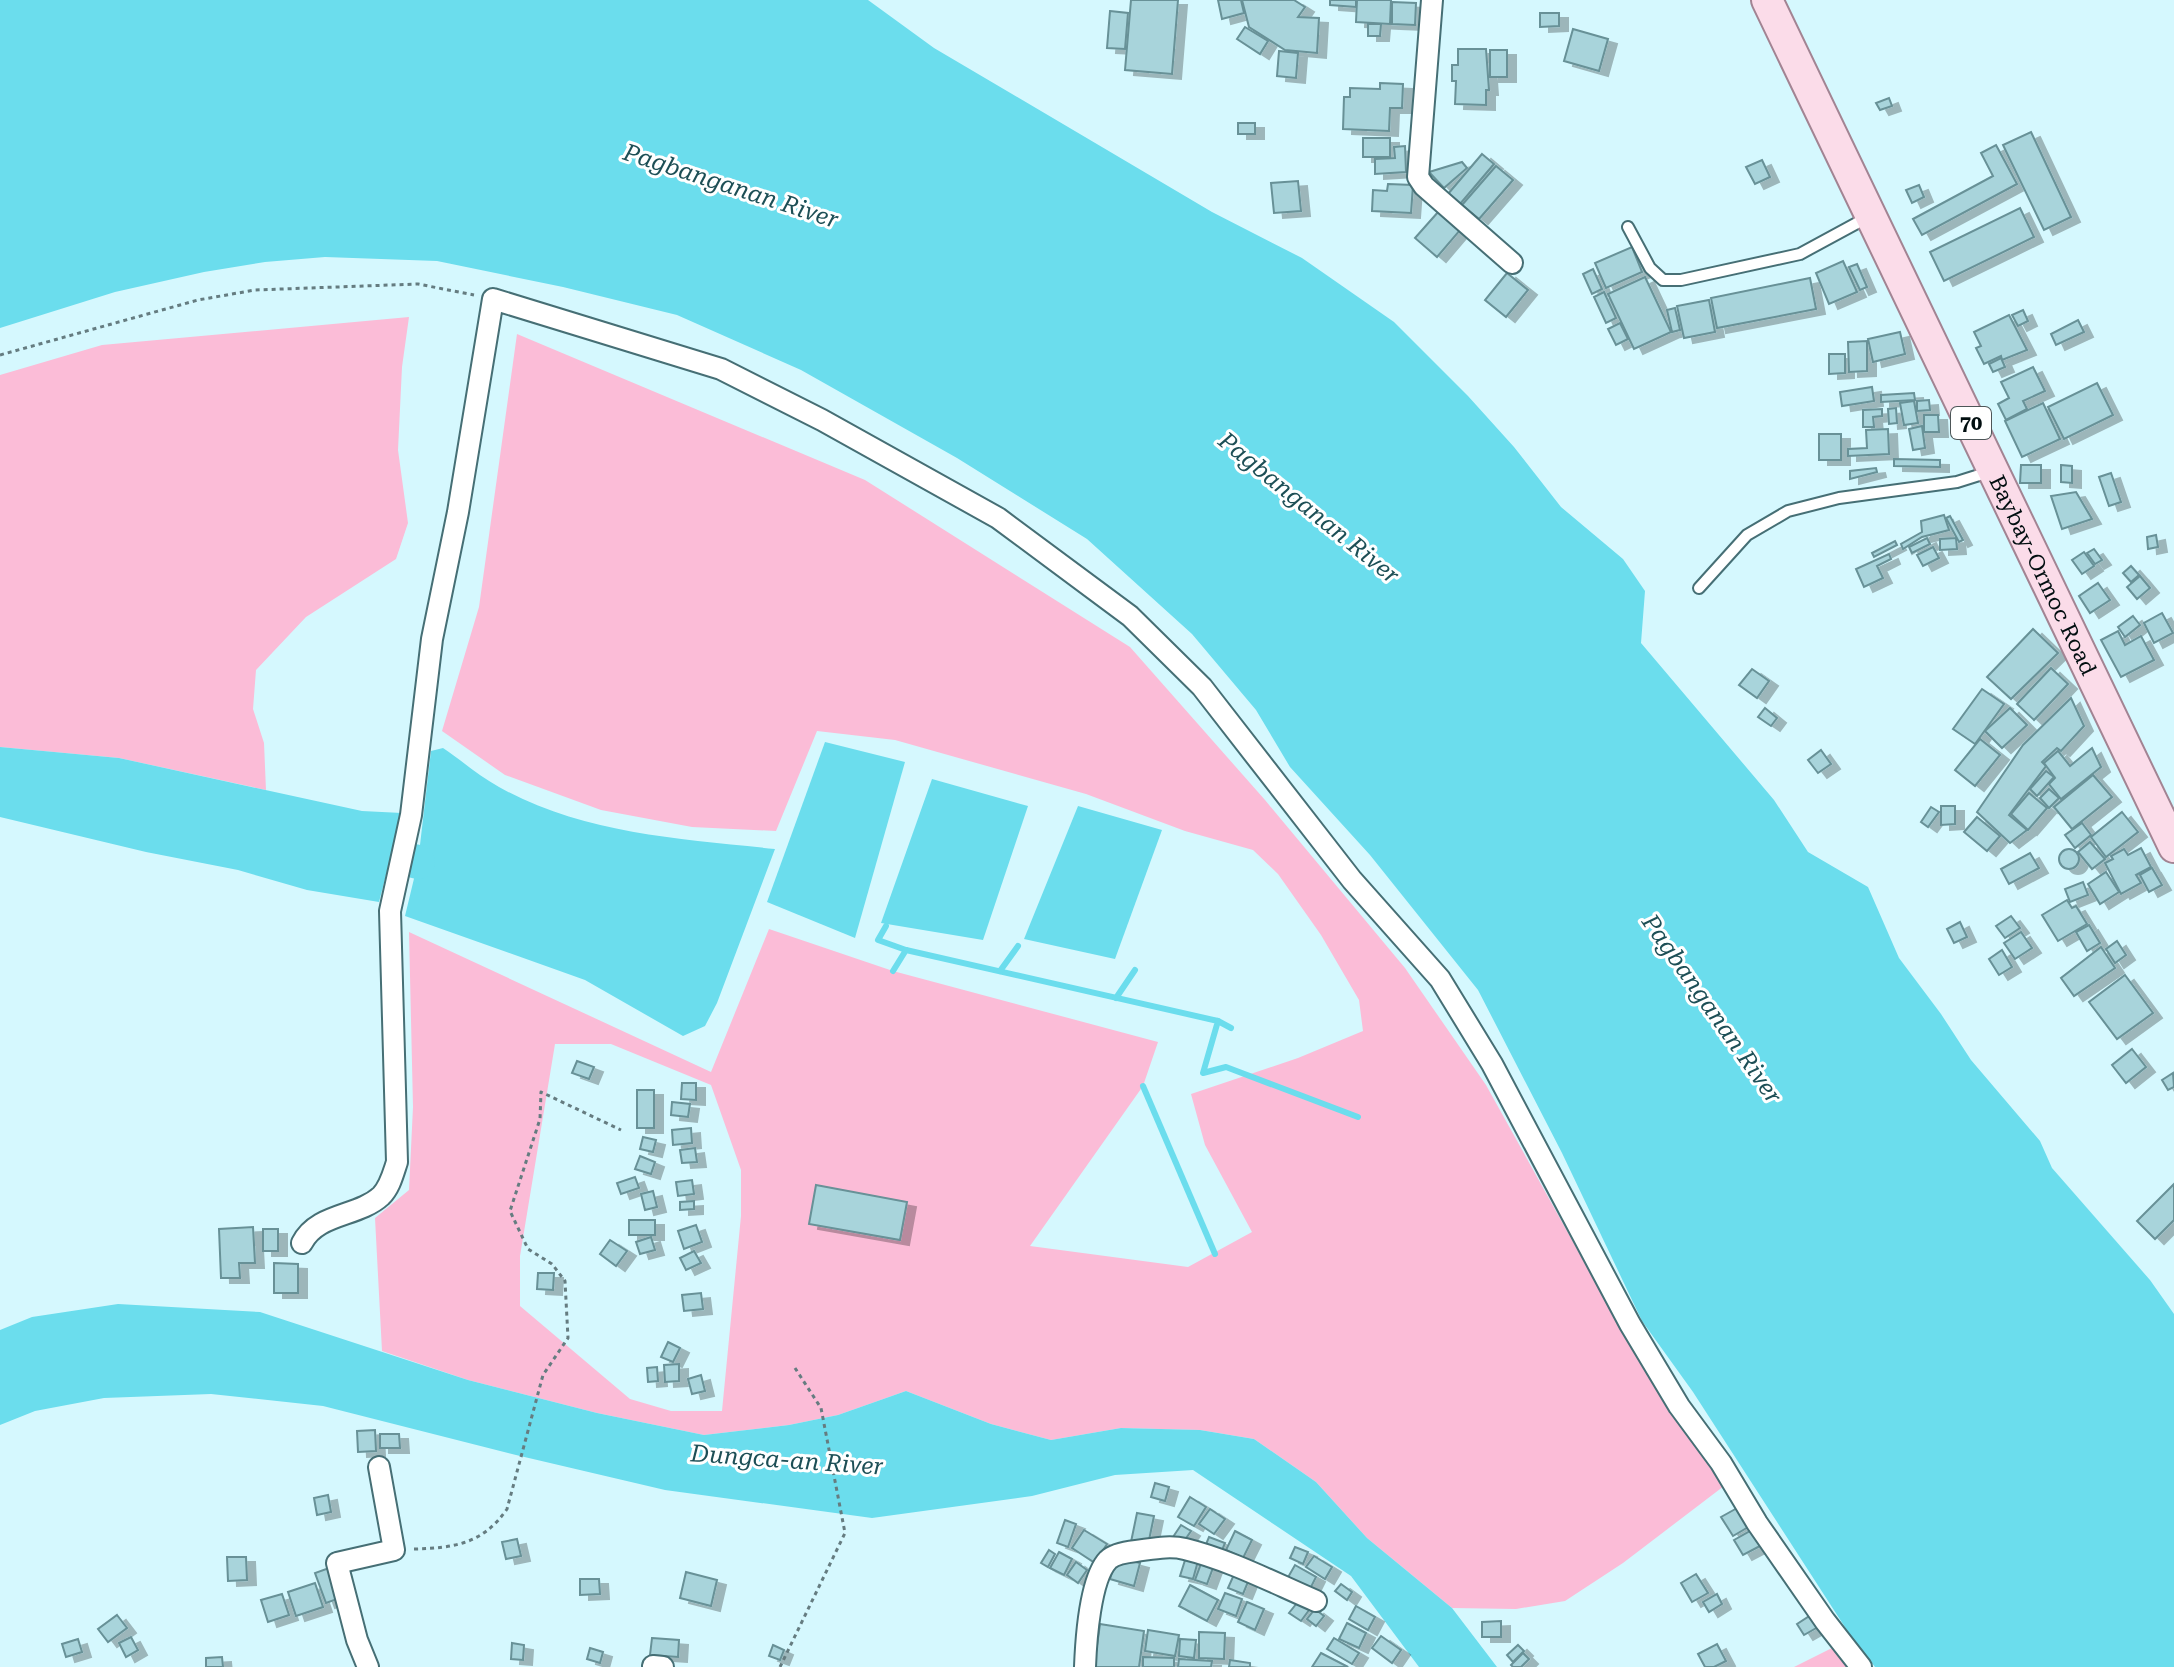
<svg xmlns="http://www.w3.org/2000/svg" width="2174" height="1667" viewBox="0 0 2174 1667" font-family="'Roboto Serif',serif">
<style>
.green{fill:#fbbcd7;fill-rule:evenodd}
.water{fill:#6bdded}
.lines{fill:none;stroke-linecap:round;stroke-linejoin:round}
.stream{stroke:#6bdded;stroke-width:6}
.river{stroke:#6bdded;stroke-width:34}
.building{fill:#a8d4db;stroke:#679197;stroke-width:2;filter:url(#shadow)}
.lane-casing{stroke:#466f75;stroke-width:14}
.street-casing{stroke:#466f75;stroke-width:24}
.primary-casing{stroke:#a28493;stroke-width:34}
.path{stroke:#657c80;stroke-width:3;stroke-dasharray:4 4;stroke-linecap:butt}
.lane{stroke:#fff;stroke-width:10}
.street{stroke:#fff;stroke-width:20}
.primary{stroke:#fbdce9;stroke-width:30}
.labels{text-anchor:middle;stroke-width:6;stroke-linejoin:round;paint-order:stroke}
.shield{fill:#fff;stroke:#4d5658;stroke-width:2}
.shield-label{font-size:20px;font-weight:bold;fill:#010e10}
.street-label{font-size:22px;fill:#010e10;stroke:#fff}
.water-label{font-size:24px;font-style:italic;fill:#1d4f56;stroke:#fff}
</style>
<defs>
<filter id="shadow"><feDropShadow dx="9" dy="5" stdDeviation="0" flood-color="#0004"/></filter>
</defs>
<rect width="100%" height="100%" fill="#d5f8fe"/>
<g class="green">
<path d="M 409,317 L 402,367 L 398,450 L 408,523 L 396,559 L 306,617 L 256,670 L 253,709 L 264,743 L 266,790 L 119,758 L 0,747 L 0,375 L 102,345 Z"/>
<path d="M 517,334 L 865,480 L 1130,647 L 1265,800 L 1405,968 L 1486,1085 L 1633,1350 L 1724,1486 L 1623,1563 L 1565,1601 L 1516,1609 L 1452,1608 L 1367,1538 L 1316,1482 L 1254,1439 L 1200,1430 L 1121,1428 L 1051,1440 L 991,1424 L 906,1391 L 838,1415 L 789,1425 L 704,1435 L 597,1413 L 468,1380 L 382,1351 L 375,1218 L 409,1190 L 413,1107 L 409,932 L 711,1072 L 769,929 L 893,971 L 1158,1042 L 1143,1086 L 1030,1246 L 1188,1267 L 1252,1232 L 1205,1145 L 1191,1094 L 1298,1058 L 1363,1031 L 1359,1000 L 1321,935 L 1278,874 L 1253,850 L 1185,831 L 1086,794 L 895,740 L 817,731 L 776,831 L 692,827 L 601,810 L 505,775 L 442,731 L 479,607 ZM 555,1044 L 611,1044 L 711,1085 L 741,1170 L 741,1216 L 722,1411 L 671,1411 L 630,1399 L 520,1306 L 520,1256 Z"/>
<path d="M 1836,1646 L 1852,1667 L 1794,1667 Z"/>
</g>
<g class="water">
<path d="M 0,0 L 868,0 L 934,48 L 1212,212 L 1302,258 L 1394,322 L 1468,396 L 1514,447 L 1561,507 L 1623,559 L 1645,591 L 1641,643 L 1774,800 L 1808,852 L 1868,887 L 1899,958 L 1941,1014 L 1971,1060 L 2040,1141 L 2052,1168 L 2150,1280 L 2174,1314 L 2174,1667 L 1875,1667 L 1852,1638 L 1693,1392 L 1642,1321 L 1562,1153 L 1478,990 L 1370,855 L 1290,767 L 1256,710 L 1192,634 L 1087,539 L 957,458 L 801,370 L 677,315 L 563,287 L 437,261 L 325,257 L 265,262 L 204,272 L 115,292 L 0,328 Z"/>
<path d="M 825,742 L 905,762 L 855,938 L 767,902 Z"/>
<path d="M 0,747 L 119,758 L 362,811 L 402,813 L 379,902 L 307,890 L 238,870 L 146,852 L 0,817 Z"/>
<path d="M 443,748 C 461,760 479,776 499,787 C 583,834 680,839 775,849 L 717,1003 L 705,1026 L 683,1036 L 585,980 L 405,916 L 418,862 L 431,751 Z"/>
<path d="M 932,779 L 1028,806 L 983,940 L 881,923 Z"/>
<path d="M 1078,806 L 1162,830 L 1115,959 L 1024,939 Z"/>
<path d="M 118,1304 L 260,1312 L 468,1380 L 597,1413 L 704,1435 L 789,1425 L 838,1415 L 906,1391 L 991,1424 L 1051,1440 L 1121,1428 L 1200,1430 L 1254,1439 L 1316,1482 L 1367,1538 L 1452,1608 L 1497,1667 L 1419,1667 L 1351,1576 L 1193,1470 L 1115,1475 L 1032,1496 L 872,1518 L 665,1490 L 516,1455 L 323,1406 L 211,1394 L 104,1398 L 35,1411 L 0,1425 L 0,1330 L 32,1317 Z"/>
</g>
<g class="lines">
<g class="stream">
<path d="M 886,926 L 878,940 L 906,950"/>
<path d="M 893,971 L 906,950 L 1218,1021 L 1203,1073 L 1226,1067 L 1358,1117"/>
<path d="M 1000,971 L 1018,946"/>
<path d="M 1116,998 L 1135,970"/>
<path d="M 1218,1021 L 1231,1028"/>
<path d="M 1143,1086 L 1215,1254"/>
</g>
<path class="river" d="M 414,861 L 418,862"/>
</g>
<g class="building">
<path d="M 1131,0 L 1178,0 L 1172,74 L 1125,70 Z"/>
<path d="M 1218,0 L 1241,0 L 1244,13 L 1222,19 Z"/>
<path d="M 1242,0 L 1294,0 L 1305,7 L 1298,17 L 1319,18 L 1317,53 L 1285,50 L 1249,27 Z"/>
<path d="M 1330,0 L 1356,0 L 1356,7 L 1330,5 Z"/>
<path d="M 1357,0 L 1391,0 L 1390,24 L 1356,22 Z"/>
<path d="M 1392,2 L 1416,3 L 1415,25 L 1392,24 Z"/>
<path d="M 1110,11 L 1128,13 L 1125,49 L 1107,48 Z"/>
<path d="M 1540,13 L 1559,13 L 1559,26 L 1540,27 Z"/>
<path d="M 1368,24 L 1381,24 L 1380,36 L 1368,36 Z"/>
<path d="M 1245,27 L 1268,41 L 1260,54 L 1237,39 Z"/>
<path d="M 1573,29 L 1608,39 L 1599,71 L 1564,61 Z"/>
<path d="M 1458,49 L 1486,49 L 1489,90 L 1486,90 L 1486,105 L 1455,104 L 1456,81 L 1452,81 L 1452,65 L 1458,65 Z"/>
<rect x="1490" y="50" width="17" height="27"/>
<path d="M 1279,51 L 1298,53 L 1296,78 L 1277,76 Z"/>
<path d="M 1380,83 L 1403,84 L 1402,108 L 1390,108 L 1389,131 L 1343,129 L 1344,97 L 1350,97 L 1350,88 L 1380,89 Z"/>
<path d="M 1889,98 L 1892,106 L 1880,110 L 1876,103 Z"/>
<rect x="1238" y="123" width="17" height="11"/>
<path d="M 2031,132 L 2071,217 L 2044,230 L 2003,145 Z"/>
<rect x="1363" y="138" width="27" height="19"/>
<path d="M 1996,145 L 2017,184 L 1922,235 L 1913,219 L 1993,176 L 1981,153 Z"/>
<path d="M 1405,146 L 1406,172 L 1375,174 L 1375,159 L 1395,158 L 1394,147 Z"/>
<path d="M 1482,154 L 1494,164 L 1460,204 L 1448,194 Z"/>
<path d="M 1762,160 L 1770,177 L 1755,184 L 1746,167 Z"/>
<path d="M 1462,162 L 1467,168 L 1444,188 L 1429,172 Z"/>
<path d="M 1496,166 L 1513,180 L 1479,219 L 1462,205 Z"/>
<path d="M 1298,181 L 1301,211 L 1274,213 L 1271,183 Z"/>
<path d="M 1388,184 L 1413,185 L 1411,213 L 1372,211 L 1373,190 L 1387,191 Z"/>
<path d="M 1919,185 L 1924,197 L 1912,203 L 1906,190 Z"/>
<path d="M 2020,208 L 2034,237 L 1944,281 L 1930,252 Z"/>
<path d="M 1439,211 L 1461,229 L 1437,257 L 1415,238 Z"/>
<path d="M 1632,247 L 1642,272 L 1606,288 L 1595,263 Z"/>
<path d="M 1843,261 L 1857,292 L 1829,304 L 1816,273 Z"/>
<path d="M 1857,264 L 1867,287 L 1860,290 L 1849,267 Z"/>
<path d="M 1593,269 L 1602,289 L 1592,294 L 1583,274 Z"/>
<path d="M 1507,273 L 1528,290 L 1506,317 L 1485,300 Z"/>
<path d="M 1645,277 L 1671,332 L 1634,349 L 1608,294 Z"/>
<path d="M 1810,278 L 1816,309 L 1717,328 L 1711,298 Z"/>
<path d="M 1604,292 L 1616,318 L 1606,323 L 1594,297 Z"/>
<path d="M 1709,300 L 1715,332 L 1684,338 L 1677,306 Z"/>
<path d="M 1675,308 L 1680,330 L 1672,332 L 1667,310 Z"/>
<path d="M 2023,310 L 2028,321 L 2018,326 L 2012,315 Z"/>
<path d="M 2009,315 L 2027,350 L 2002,360 L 2001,356 L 1984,364 L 1976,348 L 1981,346 L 1974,332 Z"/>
<path d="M 2078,320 L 2084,332 L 2056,345 L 2051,334 Z"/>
<path d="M 1620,323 L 1628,339 L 1616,345 L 1608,329 Z"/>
<path d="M 1900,332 L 1905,354 L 1873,362 L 1868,339 Z"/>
<path d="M 1867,341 L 1867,371 L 1849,372 L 1848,342 Z"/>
<path d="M 1829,354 L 1845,354 L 1845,373 L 1829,374 Z"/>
<path d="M 2001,358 L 2005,367 L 1993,372 L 1989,364 Z"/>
<path d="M 2033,367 L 2045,391 L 2023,401 L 2027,409 L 2006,420 L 1998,404 L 2009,398 L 2001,382 Z"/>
<path d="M 2097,383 L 2113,415 L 2064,439 L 2048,407 Z"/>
<path d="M 1872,387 L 1874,401 L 1842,406 L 1840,392 Z"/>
<path d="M 1914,393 L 1915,400 L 1881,402 L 1881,395 Z"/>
<path d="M 1929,400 L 1930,410 L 1917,411 L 1917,401 Z"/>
<path d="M 1914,401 L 1918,423 L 1904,425 L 1900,403 Z"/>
<path d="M 2043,403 L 2060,439 L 2022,457 L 2005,421 Z"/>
<path d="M 1896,408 L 1897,423 L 1889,424 L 1888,409 Z"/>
<path d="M 1882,409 L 1882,416 L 1873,417 L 1874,427 L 1863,427 L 1863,410 Z"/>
<path d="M 1924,415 L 1938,415 L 1939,432 L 1924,432 Z"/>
<path d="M 1922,426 L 1925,448 L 1913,450 L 1909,429 Z"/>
<path d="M 1888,429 L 1889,454 L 1848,456 L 1848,449 L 1867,448 L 1866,430 Z"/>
<rect x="1819" y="434" width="22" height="26"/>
<path d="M 1894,459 L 1940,460 L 1940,467 L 1894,466 Z"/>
<path d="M 2021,465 L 2041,465 L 2041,483 L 2020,483 Z"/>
<path d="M 2061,465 L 2072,466 L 2072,483 L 2061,482 Z"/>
<path d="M 1876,468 L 1877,472 L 1850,479 L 1850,471 Z"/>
<path d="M 2111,473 L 2121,502 L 2109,506 L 2099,477 Z"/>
<path d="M 2076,492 L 2092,519 L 2062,529 L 2051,496 Z"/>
<path d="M 1944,515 L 1949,530 L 1922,537 L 1903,549 L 1901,544 L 1922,532 L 1921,521 Z"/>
<path d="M 1950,516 L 1963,540 L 1959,542 L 1946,518 Z"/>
<path d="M 2156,535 L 2158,547 L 2148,549 L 2147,537 Z"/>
<path d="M 1927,538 L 1930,544 L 1912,553 L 1909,547 Z"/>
<path d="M 1956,538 L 1957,549 L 1940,550 L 1940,539 Z"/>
<path d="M 1895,541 L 1897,545 L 1874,557 L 1872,553 Z"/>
<path d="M 1933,547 L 1939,558 L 1923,566 L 1917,555 Z"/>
<path d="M 2094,549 L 2102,560 L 2095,564 L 2087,553 Z"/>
<path d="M 2084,552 L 2094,566 L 2082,574 L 2072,560 Z"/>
<path d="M 1889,554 L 1891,559 L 1877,566 L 1883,578 L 1864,587 L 1856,569 Z"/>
<path d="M 2131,566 L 2139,575 L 2131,582 L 2123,573 Z"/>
<path d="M 2140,576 L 2150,588 L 2137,599 L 2127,587 Z"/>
<path d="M 2098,583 L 2110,600 L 2090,613 L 2079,596 Z"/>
<path d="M 2162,613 L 2173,633 L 2154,643 L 2144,623 Z"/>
<path d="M 2133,616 L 2140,625 L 2125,637 L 2118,627 Z"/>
<path d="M 2033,629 L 2058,653 L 2011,699 L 1987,677 Z"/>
<path d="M 2118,631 L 2125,645 L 2141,636 L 2154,660 L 2121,677 L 2101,640 Z"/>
<path d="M 2051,668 L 2068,684 L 2034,720 L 2017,704 Z"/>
<path d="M 1752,669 L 1769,681 L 1757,698 L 1739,685 Z"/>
<path d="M 1982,689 L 2004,704 L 1975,744 L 1953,729 Z"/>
<path d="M 2071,698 L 2084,726 L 2061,751 L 2057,748 L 2042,762 L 2046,766 L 2009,815 L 2027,830 L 2010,843 L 1977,812 L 2023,745 Z"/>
<path d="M 1765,708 L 1777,718 L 1771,726 L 1758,717 Z"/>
<path d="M 2010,708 L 2027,725 L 2002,748 L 1985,731 Z"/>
<path d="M 1980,739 L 2000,755 L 1975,786 L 1955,770 Z"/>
<path d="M 2092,748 L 2101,767 L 2061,799 L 2049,784 L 2055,778 L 2044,763 L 2058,751 L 2070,766 Z"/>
<path d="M 1821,750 L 1831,764 L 1818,773 L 1808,760 Z"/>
<path d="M 2046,771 L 2054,777 L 2037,796 L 2030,789 Z"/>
<path d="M 2093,775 L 2112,797 L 2072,829 L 2054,807 Z"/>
<path d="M 2049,789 L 2059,798 L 2049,808 L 2040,798 Z"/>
<path d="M 2029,793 L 2047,808 L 2028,830 L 2011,814 Z"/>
<path d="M 1941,806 L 1955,806 L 1955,824 L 1941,825 Z"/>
<path d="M 1931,807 L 1939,812 L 1928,827 L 1921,822 Z"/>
<path d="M 2122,812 L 2138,832 L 2106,857 L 2091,837 Z"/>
<path d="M 1977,817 L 2000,836 L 1987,851 L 1964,832 Z"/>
<path d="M 2082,823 L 2091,835 L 2075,848 L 2065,835 Z"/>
<path d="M 2090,842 L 2105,859 L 2092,869 L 2078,852 Z"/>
<path d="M 2141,848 L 2151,867 L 2136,875 L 2141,883 L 2121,894 L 2105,863 L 2113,859 L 2111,856 L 2124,849 L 2128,855 Z"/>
<circle cx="2069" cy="859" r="10"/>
<path d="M 2030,853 L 2039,868 L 2009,884 L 2001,869 Z"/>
<path d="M 2152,868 L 2162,885 L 2149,892 L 2140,875 Z"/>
<path d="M 2106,872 L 2119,892 L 2100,904 L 2088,884 Z"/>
<path d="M 2083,882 L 2088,895 L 2070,902 L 2065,889 Z"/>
<path d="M 2067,900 L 2072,908 L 2076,906 L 2087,924 L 2058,941 L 2042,915 Z"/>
<path d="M 2011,916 L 2020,928 L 2005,938 L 1996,926 Z"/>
<path d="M 1960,922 L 1967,937 L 1954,943 L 1947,929 Z"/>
<path d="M 2089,925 L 2100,943 L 2087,951 L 2076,932 Z"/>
<path d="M 2021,932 L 2032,948 L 2015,959 L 2004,943 Z"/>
<path d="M 2117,941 L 2126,955 L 2115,963 L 2106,949 Z"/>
<path d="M 2101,947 L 2115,968 L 2074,996 L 2061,978 Z"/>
<path d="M 2002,950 L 2012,967 L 1999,975 L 1989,959 Z"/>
<path d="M 2125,975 L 2153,1013 L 2117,1039 L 2089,1002 Z"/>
<path d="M 2132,1049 L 2146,1067 L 2126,1083 L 2112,1065 Z"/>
<path d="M 577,1061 L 594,1067 L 589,1079 L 572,1073 Z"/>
<path d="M 2173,1073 L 2174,1087 L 2168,1090 L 2162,1080 Z"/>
<path d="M 682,1083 L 696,1083 L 696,1100 L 681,1099 Z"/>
<rect x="637" y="1090" width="17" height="38"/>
<path d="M 672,1102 L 690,1104 L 688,1117 L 671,1115 Z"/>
<path d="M 691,1128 L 692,1143 L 673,1145 L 672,1130 Z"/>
<path d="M 643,1137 L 656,1140 L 653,1152 L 640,1149 Z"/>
<path d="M 695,1148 L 697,1162 L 682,1163 L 680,1150 Z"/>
<path d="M 640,1156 L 655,1162 L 651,1174 L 635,1169 Z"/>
<path d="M 635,1177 L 639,1188 L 621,1194 L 617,1183 Z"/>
<path d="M 692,1180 L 694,1194 L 678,1196 L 676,1182 Z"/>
<path d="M 2174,1184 L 2174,1220 L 2155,1239 L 2137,1221 Z"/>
<path d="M 816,1185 L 907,1202 L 900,1240 L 809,1224 Z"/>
<path d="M 653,1191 L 657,1207 L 645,1210 L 641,1194 Z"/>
<path d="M 694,1201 L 694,1209 L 680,1210 L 680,1202 Z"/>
<rect x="629" y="1220" width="26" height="15"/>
<path d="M 696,1225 L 702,1242 L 684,1249 L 678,1231 Z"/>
<path d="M 253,1227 L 255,1263 L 239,1263 L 240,1278 L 221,1278 L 219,1229 Z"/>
<rect x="263" y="1229" width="15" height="22"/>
<path d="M 651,1237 L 655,1250 L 640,1254 L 636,1242 Z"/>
<path d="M 610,1240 L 627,1251 L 616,1266 L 600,1254 Z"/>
<path d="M 694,1251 L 701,1263 L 686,1270 L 680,1258 Z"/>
<path d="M 274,1263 L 298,1264 L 298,1293 L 274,1293 Z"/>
<path d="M 538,1273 L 554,1273 L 553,1290 L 537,1289 Z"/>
<path d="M 701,1293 L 703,1309 L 684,1311 L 682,1295 Z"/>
<path d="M 668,1342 L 680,1348 L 673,1362 L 661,1357 Z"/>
<path d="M 679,1364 L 679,1381 L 665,1382 L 664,1365 Z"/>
<path d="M 657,1367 L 658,1381 L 648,1382 L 647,1368 Z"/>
<path d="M 701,1375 L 705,1391 L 692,1394 L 688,1379 Z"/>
<path d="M 375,1430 L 376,1451 L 358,1452 L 357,1431 Z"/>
<path d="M 380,1434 L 399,1434 L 400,1448 L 380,1448 Z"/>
<path d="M 1155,1483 L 1169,1487 L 1165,1501 L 1151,1497 Z"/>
<path d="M 328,1495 L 331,1512 L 317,1515 L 314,1498 Z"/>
<path d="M 1190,1497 L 1206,1507 L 1194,1526 L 1178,1517 Z"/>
<path d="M 1739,1507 L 1750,1526 L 1733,1536 L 1721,1517 Z"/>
<path d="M 1210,1509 L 1225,1519 L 1214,1534 L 1199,1524 Z"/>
<path d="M 1137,1513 L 1154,1516 L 1148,1545 L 1131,1542 Z"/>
<path d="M 1065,1520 L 1076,1524 L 1068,1547 L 1057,1543 Z"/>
<path d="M 1181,1525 L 1191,1531 L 1182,1544 L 1173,1537 Z"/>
<path d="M 1084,1530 L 1107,1544 L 1095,1563 L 1072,1548 Z"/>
<path d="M 1752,1530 L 1760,1546 L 1743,1555 L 1734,1540 Z"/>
<path d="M 1235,1531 L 1252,1540 L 1243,1558 L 1226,1550 Z"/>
<path d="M 1209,1537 L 1225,1543 L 1218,1560 L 1202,1554 Z"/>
<path d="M 517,1539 L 521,1556 L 506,1559 L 502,1542 Z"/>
<path d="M 1295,1547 L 1308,1552 L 1303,1564 L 1290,1558 Z"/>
<path d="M 1049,1550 L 1055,1554 L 1048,1567 L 1041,1563 Z"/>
<path d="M 1059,1552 L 1072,1559 L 1064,1575 L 1050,1568 Z"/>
<path d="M 1314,1556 L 1332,1567 L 1325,1579 L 1306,1567 Z"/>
<path d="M 227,1557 L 246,1557 L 247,1580 L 228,1581 Z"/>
<path d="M 1117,1557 L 1140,1563 L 1134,1586 L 1110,1579 Z"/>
<path d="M 1186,1557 L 1198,1561 L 1193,1579 L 1180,1576 Z"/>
<path d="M 1202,1561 L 1214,1565 L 1207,1584 L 1195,1580 Z"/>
<path d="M 1076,1562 L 1087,1570 L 1078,1583 L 1067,1575 Z"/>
<path d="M 1295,1565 L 1316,1577 L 1309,1591 L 1287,1579 Z"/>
<path d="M 329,1568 L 340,1598 L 326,1603 L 315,1573 Z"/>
<path d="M 1236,1570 L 1250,1577 L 1243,1594 L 1228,1588 Z"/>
<path d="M 686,1572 L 717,1580 L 711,1606 L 680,1598 Z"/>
<path d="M 1696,1574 L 1708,1593 L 1692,1602 L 1681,1583 Z"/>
<path d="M 580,1579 L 599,1579 L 600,1594 L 580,1595 Z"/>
<path d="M 315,1583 L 323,1607 L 296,1616 L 288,1592 Z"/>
<path d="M 1341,1584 L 1352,1592 L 1347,1600 L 1335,1591 Z"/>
<path d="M 1190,1585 L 1218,1600 L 1207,1621 L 1179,1606 Z"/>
<path d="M 1225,1593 L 1242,1599 L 1236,1616 L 1218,1609 Z"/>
<path d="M 282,1594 L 289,1615 L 268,1622 L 261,1600 Z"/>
<path d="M 1717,1594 L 1722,1604 L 1709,1612 L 1703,1602 Z"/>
<path d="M 1301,1598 L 1312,1606 L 1301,1621 L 1289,1613 Z"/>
<path d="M 1247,1602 L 1264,1609 L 1255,1630 L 1238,1622 Z"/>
<path d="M 1356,1606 L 1375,1617 L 1368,1630 L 1349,1619 Z"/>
<path d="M 1315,1609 L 1324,1616 L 1316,1626 L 1307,1619 Z"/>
<path d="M 117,1615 L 127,1628 L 108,1642 L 98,1629 Z"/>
<path d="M 1811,1615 L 1818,1627 L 1804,1635 L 1797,1624 Z"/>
<path d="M 1501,1621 L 1501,1637 L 1482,1637 L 1482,1622 Z"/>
<path d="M 1347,1623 L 1366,1633 L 1359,1648 L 1339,1639 Z"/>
<path d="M 1100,1624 L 1144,1631 L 1139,1667 L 1094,1667 Z"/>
<path d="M 1148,1630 L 1179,1635 L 1175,1656 L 1145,1651 Z"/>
<path d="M 1199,1632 L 1225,1633 L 1224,1659 L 1199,1658 Z"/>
<path d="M 1381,1636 L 1401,1650 L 1392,1663 L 1372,1648 Z"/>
<path d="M 131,1637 L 138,1650 L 126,1657 L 119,1643 Z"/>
<path d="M 652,1638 L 679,1640 L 678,1657 L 650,1655 Z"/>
<path d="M 1334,1638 L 1359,1653 L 1352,1664 L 1327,1649 Z"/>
<path d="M 78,1639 L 82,1652 L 66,1657 L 62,1644 Z"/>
<path d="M 1180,1639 L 1196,1640 L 1194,1658 L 1179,1656 Z"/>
<path d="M 512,1643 L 524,1645 L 523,1660 L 511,1659 Z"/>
<path d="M 1717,1644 L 1726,1661 L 1714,1667 L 1705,1667 L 1698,1654 Z"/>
<path d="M 773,1645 L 784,1650 L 780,1660 L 769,1656 Z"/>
<path d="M 1518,1645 L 1524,1651 L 1513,1662 L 1507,1655 Z"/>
<path d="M 590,1648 L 603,1652 L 600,1663 L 587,1659 Z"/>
<path d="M 1321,1653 L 1348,1667 L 1312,1667 Z"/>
<path d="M 1523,1653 L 1529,1659 L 1521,1667 L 1513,1667 L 1511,1665 Z"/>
<path d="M 222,1657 L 223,1667 L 206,1667 L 206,1658 Z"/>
<path d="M 1143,1657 L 1174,1658 L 1174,1667 L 1143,1667 Z"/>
<path d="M 1179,1659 L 1212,1661 L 1211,1667 L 1178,1667 Z"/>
<path d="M 1230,1660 L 1250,1663 L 1250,1667 L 1229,1667 Z"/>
</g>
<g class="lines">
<defs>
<g id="lane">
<path d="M 1628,227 L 1650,268 L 1663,280 L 1681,280 L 1800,254 L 1870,216"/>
<path d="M 1699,588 L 1747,535 L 1788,511 L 1839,498 L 1957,482 L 1992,471"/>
</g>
<g id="street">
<path d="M 1432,0 L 1418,177 L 1424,186 L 1512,263"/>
<path d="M 302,1243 C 317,1213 358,1217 381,1196 C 390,1187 393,1174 397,1162 L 390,911 L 411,815 L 432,639 L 458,512 L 493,299 L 721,369 L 822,420 L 998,518 L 1130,616 L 1202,687 L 1352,880 L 1440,979 L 1492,1064 L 1630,1324 L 1679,1406 L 1721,1463 L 1757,1523 L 1825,1621 L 1861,1667"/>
<path d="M 653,1666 L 663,1667"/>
<path d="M 368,1667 L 357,1640 L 337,1563 L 394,1550 L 379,1467"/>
<path d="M 1085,1667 C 1086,1641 1090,1579 1108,1560 C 1114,1554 1127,1552 1136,1551 C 1152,1549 1169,1545 1185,1549 C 1230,1560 1274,1583 1316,1601"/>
</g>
<g id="primary">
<path id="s1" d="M 1767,0 L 2174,847"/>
</g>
</defs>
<use href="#lane" class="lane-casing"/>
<use href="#street" class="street-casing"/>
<use href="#primary" class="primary-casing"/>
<g class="path">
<path d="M 0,355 L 198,300 L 255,290 L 418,284 L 474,295"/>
<path d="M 414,1549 C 454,1548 483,1544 507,1509 L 543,1375 L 568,1338 L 565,1281 L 552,1264 L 528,1249 L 510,1211 L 540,1119 L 541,1092 L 621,1130"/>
<path d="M 780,1667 L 845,1533 L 821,1408 L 795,1368"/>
</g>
<use href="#lane" class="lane"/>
<use href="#street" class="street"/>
<use href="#primary" class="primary"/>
</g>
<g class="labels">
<rect class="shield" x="1951" y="407" width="40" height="32" rx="6"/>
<g class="shield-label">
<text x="1971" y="430">70</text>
</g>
<g class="street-label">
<text dy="8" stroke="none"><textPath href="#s1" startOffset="638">Baybay-Ormoc Road</textPath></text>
</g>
<g class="water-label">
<text transform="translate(731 186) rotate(18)" y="8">Pagbanganan River</text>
<text transform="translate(1309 508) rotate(39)" y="8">Pagbanganan River</text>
<text transform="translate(1712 1009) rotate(55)" y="8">Pagbanganan River</text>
<text transform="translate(787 1460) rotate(4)" y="8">Dungca-an River</text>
</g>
</g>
</svg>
